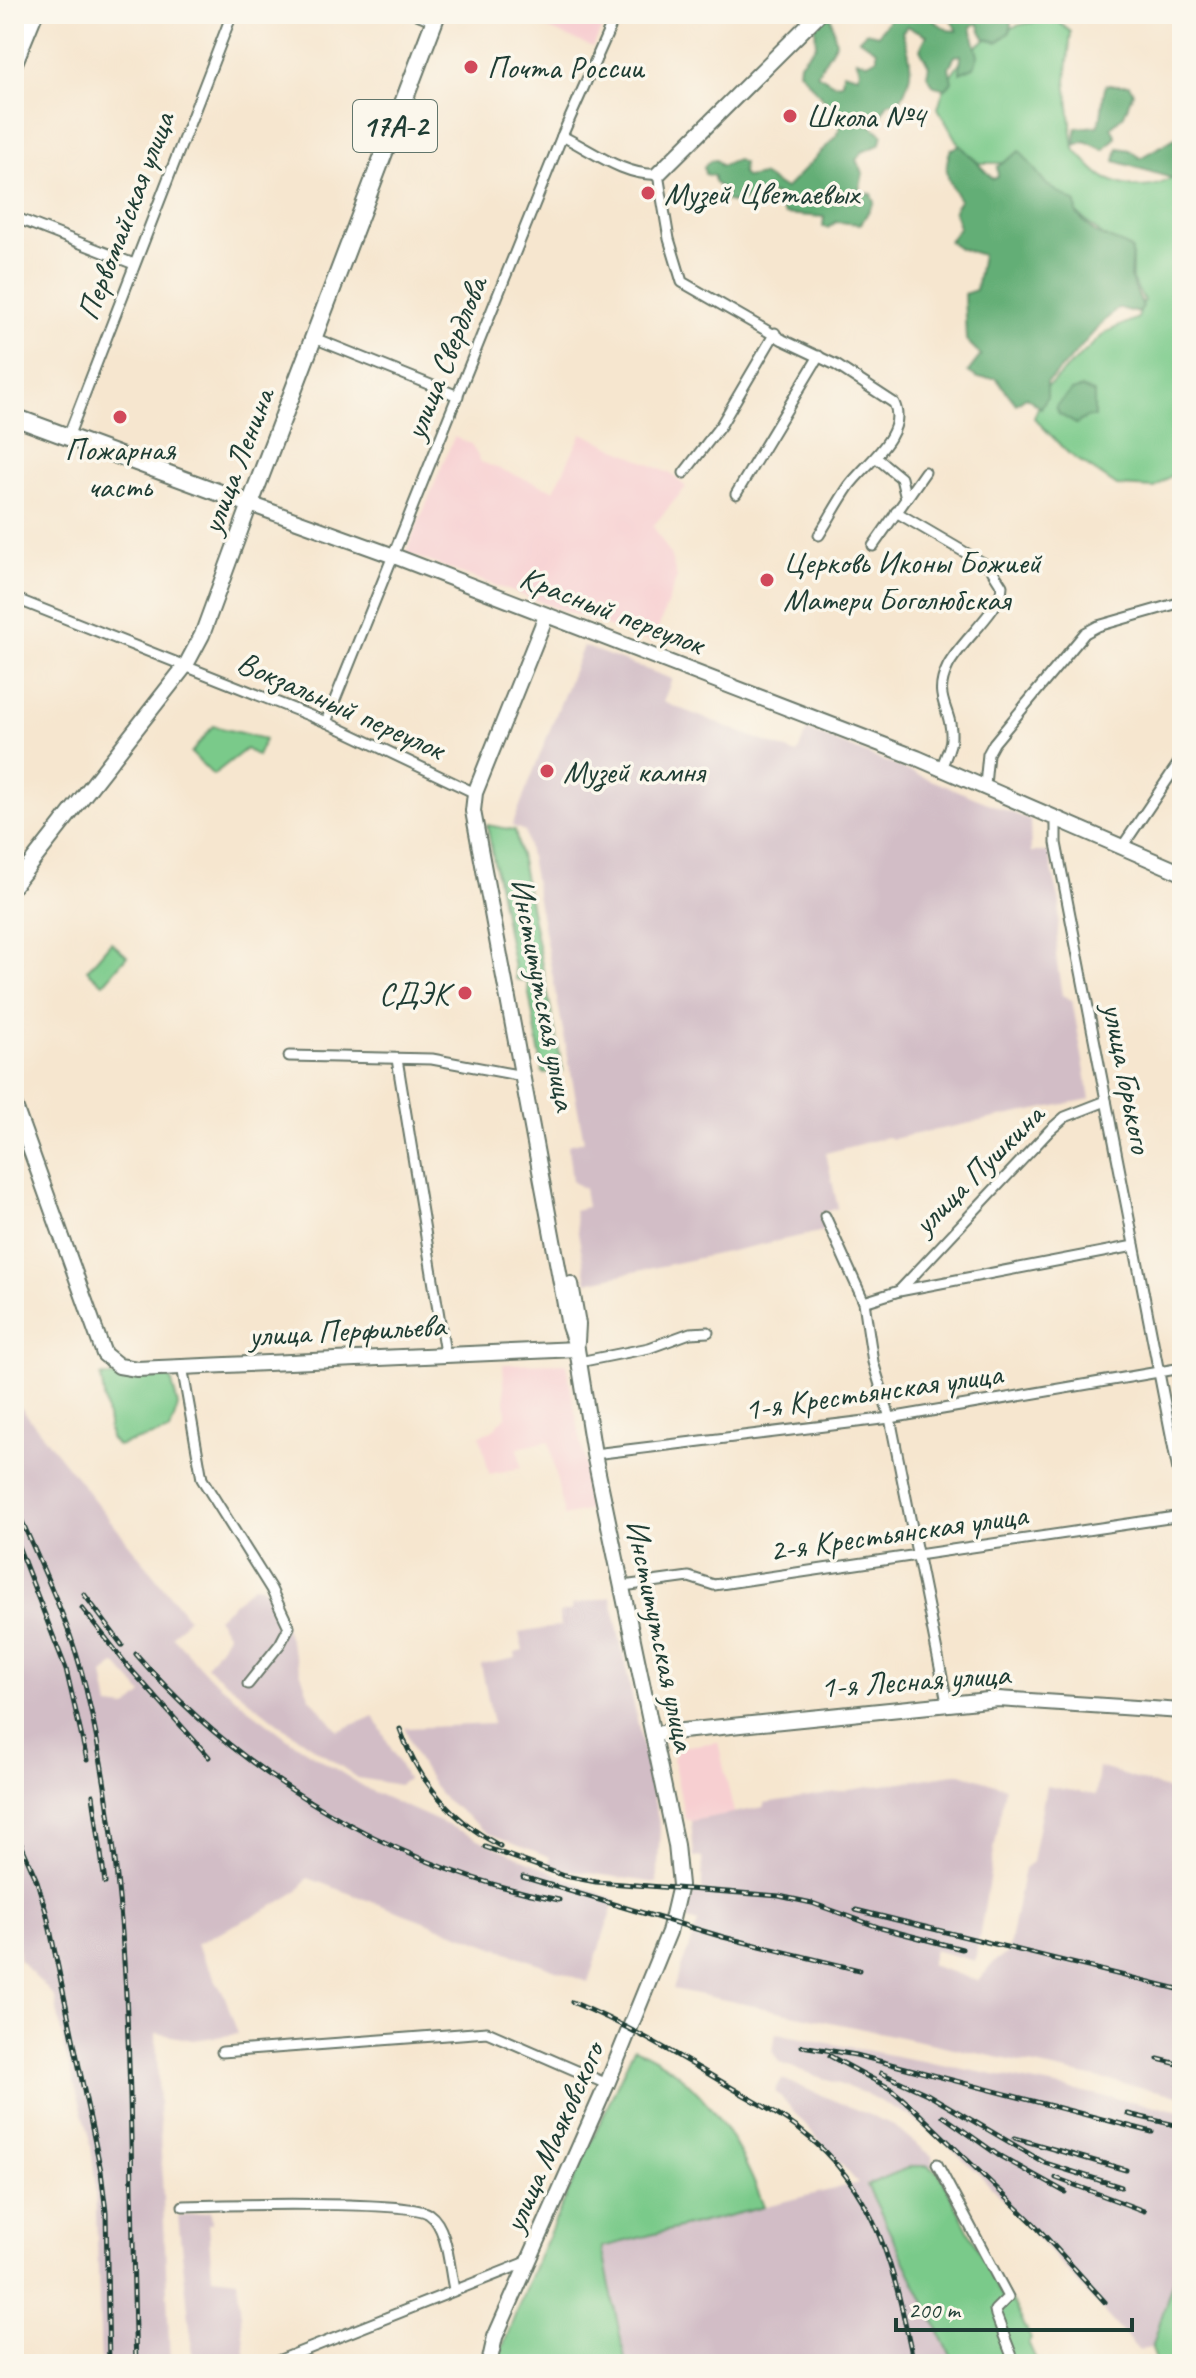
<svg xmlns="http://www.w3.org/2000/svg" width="1196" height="2378" viewBox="0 0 1196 2378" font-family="Caveat,sans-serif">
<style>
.built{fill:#f7cfd1}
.industrial{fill:#d2bdc6;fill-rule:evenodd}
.green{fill:#7aca8a;stroke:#4c845f;stroke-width:2}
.forest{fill:#63ae76;stroke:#417655;stroke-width:2}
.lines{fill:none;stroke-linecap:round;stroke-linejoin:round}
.street-casing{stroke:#6a786a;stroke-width:13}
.secondary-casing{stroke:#6a786a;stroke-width:18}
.primary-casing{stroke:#6a786a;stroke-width:20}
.street{stroke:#fff;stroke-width:9}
.secondary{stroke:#fff;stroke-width:14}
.primary{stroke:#fff;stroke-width:16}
.rail-casing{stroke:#1f3d34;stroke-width:5}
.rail{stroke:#fbf7ec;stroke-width:2;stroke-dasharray:6;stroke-linecap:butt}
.poi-dot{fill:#d1495b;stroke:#fbf7ec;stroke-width:3}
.labels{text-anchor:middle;stroke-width:7;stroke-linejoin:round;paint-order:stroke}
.shield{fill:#fbf7ec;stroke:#61756b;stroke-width:2}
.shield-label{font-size:30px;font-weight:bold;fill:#1f3d34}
.poi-label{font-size:32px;fill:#1f3d34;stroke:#fbf7ec;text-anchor:start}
.street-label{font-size:32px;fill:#1f3d34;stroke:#fbf7ec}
</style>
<rect width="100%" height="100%" fill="#fbf7ec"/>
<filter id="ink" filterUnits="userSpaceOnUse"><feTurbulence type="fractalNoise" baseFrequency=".0125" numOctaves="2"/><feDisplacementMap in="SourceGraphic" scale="16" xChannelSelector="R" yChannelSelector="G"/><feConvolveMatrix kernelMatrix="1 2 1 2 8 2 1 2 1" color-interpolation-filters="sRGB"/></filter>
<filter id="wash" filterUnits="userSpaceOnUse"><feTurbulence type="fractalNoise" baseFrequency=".006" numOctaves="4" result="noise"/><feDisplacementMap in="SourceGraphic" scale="32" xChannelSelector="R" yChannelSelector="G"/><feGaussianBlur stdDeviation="1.8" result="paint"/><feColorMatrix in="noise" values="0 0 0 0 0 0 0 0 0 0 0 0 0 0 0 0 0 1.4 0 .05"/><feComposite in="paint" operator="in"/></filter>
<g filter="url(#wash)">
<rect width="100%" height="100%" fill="#f6e6cf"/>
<g class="built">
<path d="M 538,14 L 608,14 L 593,47 L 534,23 Z"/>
<path d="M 582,433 L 671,474 L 686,487 L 653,526 L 670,554 L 677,577 L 653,643 L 406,553 L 454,437 L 471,444 L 481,462 L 554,490 Z"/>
<path d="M 566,1363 L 594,1509 L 564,1516 L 549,1441 L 518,1448 L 521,1468 L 489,1474 L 480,1435 L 492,1431 L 506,1416 L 503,1364 Z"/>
<path d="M 718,1742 L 734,1813 L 691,1821 L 685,1819 L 673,1758 L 680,1747 Z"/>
</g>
<g class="industrial">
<path d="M 583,646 L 672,679 L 663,702 L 797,754 L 807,730 L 1030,820 L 1031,852 L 1048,852 L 1060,903 L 1056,957 L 1062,995 L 1072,1000 L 1090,1099 L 892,1139 L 887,1137 L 826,1153 L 838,1208 L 820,1214 L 824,1231 L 587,1282 L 574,1210 L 587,1207 L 584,1189 L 572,1181 L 568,1145 L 584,1141 L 525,831 L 512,826 Z"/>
<path d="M 14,1399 L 188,1618 L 172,1636 L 207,1674 L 250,1710 L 292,1742 L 371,1791 L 615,1900 L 588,1982 L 308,1878 L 298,1891 L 273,1906 L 196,1944 L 225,1997 L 238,2034 L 193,2040 L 156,2033 L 170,2364 L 101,2364 L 95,2178 L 90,2137 L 64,2048 L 55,1998 L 19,1959 L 14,1894 ZM 116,1664 L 143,1694 L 127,1708 L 109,1706 L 103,1674 Z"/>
<path d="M 253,1586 L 261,1587 L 276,1602 L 309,1696 L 338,1731 L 374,1716 L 407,1779 L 399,1785 L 358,1778 L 280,1725 L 206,1666 L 228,1635 L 217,1618 Z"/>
<path d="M 611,1597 L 660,1828 L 657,1883 L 561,1869 L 550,1866 L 550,1857 L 488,1833 L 441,1796 L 416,1757 L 405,1728 L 493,1724 L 481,1665 L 516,1658 L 515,1653 L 523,1651 L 519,1633 L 561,1626 L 559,1613 L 572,1610 L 572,1605 Z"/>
<path d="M 1099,1767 L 1182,1794 L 1182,2096 L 673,1989 L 698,1923 L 687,1920 L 689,1894 L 702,1894 L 702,1858 L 694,1857 L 691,1821 L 764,1807 L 764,1803 L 961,1773 L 1005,1787 L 975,1961 L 934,1950 L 930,1965 L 978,1981 L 995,1961 L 1008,1953 L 1024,1868 L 1032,1862 L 1046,1786 L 1096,1795 Z"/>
<path d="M 776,2033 L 1182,2111 L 1182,2250 L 1152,2348 L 1138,2350 L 984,2179 L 949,2146 L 908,2115 L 864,2093 L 780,2063 L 773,2051 Z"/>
<path d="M 782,2079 L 891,2124 L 932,2156 L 933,2168 L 928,2166 L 943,2339 L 955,2364 L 626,2364 L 602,2247 L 858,2183 L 775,2091 Z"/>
<path d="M 211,2211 L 212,2223 L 208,2224 L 212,2277 L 237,2280 L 246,2361 L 232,2364 L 194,2364 L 178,2217 Z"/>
</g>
<g class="green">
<path d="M 1056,20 L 1071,32 L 1066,81 L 1074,149 C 1084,158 1095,174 1107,179 C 1134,191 1164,191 1182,167 L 1182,467 L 1155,488 L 1117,486 L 1068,453 L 1034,418 L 1045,389 L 1106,332 L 1138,318 L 1144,300 L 1132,280 L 1132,252 L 1105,238 L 1020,163 L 979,163 L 960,147 L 938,108 C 953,49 998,22 1056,20 Z"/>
<path d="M 213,726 L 265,739 L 257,756 L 246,749 L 213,775 L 191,753 Z"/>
<path d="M 487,825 L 515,830 L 563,1071 L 543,1073 L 527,982 L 516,979 Z"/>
<path d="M 111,942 L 127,956 L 103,984 L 87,970 Z"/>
<path d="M 101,1376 L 171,1378 L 178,1406 L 170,1431 L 117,1446 L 110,1438 Z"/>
<path d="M 634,2048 C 701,2075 740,2143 764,2207 L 602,2247 L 626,2364 L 496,2364 L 534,2267 Z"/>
<path d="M 912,2166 L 928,2166 L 939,2172 L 1001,2295 L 1013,2302 L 1031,2339 L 1028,2342 L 1038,2364 L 955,2364 L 867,2185 Z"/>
<path d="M 1182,2250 L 1182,2364 L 1157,2364 L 1152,2348 Z"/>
</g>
<g class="forest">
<path d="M 820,14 L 830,14 L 836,42 L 817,74 L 834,84 L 842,83 L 843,72 L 858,76 L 860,70 L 856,59 L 868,63 L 877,58 L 877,50 L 859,39 L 866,32 L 878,35 L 893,14 L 924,14 L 948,30 L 957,31 L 948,14 L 1012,14 L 1010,32 L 998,42 L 984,38 L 978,23 L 971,27 L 978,56 L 974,67 L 960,73 L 961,55 L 955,56 L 949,67 L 952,82 L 946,89 L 934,86 L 927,75 L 929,66 L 920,49 L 927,35 L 907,26 L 902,32 C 912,57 915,77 900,100 L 888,103 L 881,114 L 871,115 L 867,122 L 883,135 L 879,145 L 862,152 L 856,160 L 863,173 L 859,191 L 871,194 L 874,202 L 861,224 L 836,222 L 828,228 L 823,227 L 824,217 L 784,214 L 775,195 L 756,192 L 739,204 L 724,200 L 726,193 L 714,182 L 714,176 L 705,174 L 704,167 L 710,161 L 716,160 L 721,166 L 737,160 L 743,163 L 742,174 L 746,178 L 762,175 L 785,189 L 836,137 L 840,128 L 831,108 L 799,71 L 800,63 L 816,45 L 815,23 Z"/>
<path d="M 1106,85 L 1129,85 L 1133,92 L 1124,115 L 1111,127 L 1116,137 L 1104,150 L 1085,141 L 1075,145 L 1076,128 L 1098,126 C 1104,115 1101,98 1106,85 Z"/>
<path d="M 1175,138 L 1182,143 L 1181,181 L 1115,161 L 1118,148 L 1130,150 L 1140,158 Z"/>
<path d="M 961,146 L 993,179 L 998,177 L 997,167 L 1020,151 L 1047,185 L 1076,203 L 1077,214 L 1095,233 L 1126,245 L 1132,251 L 1130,277 L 1143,307 L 1139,313 L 1119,308 C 1092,328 1075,360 1047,382 L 1047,397 L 1041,408 L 1026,397 L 1016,404 L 996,378 L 978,378 L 968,372 L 981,355 L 966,340 L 964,294 L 976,290 L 982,255 L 959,248 L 949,241 L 959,228 L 954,210 L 960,200 C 948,182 942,170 951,149 Z"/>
<path d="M 1082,388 L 1094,393 L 1094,417 L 1087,417 L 1076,424 L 1059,414 L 1056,406 L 1071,391 Z"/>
</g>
</g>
<g filter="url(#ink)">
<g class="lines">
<defs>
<g id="street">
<path d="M 417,14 L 434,21"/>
<path d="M 562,136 C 591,150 625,177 658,174 L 669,239 L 682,282 L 783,340 L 836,365 L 894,403 C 909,434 864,465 849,486 C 838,502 829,519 819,535"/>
<path d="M 14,217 L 134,264"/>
<path d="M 314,338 L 458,396"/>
<path d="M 68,437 L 232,14"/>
<path d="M 878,459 L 901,478 L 906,499"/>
<path d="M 684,473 L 721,425 L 775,333"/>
<path d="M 736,494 L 819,356"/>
<path d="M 896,512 L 990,567 L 1002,586 C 1002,609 960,642 948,666 C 931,700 953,708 951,738 C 951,747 944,759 942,767"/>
<path d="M 873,546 L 925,472"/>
<path d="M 14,598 L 326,722 L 475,793"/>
<path d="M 326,722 L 562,136 L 616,14"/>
<path d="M 985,785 L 988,754 L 994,743 L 1085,633 L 1098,626 L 1182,602"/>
<path d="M 1056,816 L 1056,843 L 1182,1491"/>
<path d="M 1122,847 L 1182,758"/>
<path d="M 289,1056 L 432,1059 L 523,1076"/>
<path d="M 397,1059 L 445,1353"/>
<path d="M 825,1216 L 864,1302 L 873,1362 L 890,1418 L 947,1702"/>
<path d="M 899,1291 L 1050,1130 L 1065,1117 L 1106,1101"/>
<path d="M 864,1302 L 899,1291 L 1134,1246"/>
<path d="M 579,1362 L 649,1348 L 690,1333 L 708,1332"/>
<path d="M 182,1366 L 202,1479 L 271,1589 L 289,1627 L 280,1644 L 248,1684"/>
<path d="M 594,1454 L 890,1418 L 1182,1368"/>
<path d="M 623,1586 L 689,1577 L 714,1585 L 1182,1516"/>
<path d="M 222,2052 L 487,2032 L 607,2084"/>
<path d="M 937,2164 L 1008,2297 L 995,2310 L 996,2315 L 1015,2364"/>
<path d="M 183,2206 C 217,2205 411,2200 429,2214 C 448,2227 449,2268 454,2289"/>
<path d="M 270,2364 L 527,2262"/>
</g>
<g id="secondary">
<path d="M 14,19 L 29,27"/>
<path d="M 14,65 L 35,14"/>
<path d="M 658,174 L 819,14"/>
<path d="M 14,885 L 186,665 L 202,635 L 250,504 L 394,556 L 917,758 L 1182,873"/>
<path d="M 14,1104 L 104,1354 L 119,1366 L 137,1369 L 577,1349"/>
<path d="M 571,1284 L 578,1324 L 577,1342"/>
<path d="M 653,1734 L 998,1699 L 1182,1711"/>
<path d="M 489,2364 L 495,2337 L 607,2084 L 669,1932 L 680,1885 L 676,1845 L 594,1454 L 577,1349 L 569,1326 L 473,811 L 475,793 L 546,616"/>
</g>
<path id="primary" d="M 14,417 L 250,504 L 437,14"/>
</defs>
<use href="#street" class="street-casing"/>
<use href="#secondary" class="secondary-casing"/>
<use href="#primary" class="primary-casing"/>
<use href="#street" class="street"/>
<use href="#secondary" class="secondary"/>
<use href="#primary" class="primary"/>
<defs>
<g id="rail">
<path d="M 14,1503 C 40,1564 71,1624 86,1689 C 138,1909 128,2140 136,2364"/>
<path d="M 14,1536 L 66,1669 L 87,1760"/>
<path d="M 84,1594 L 122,1645"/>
<path d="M 82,1608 L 127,1665 L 209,1757"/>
<path d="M 136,1654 C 242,1777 399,1870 559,1900"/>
<path d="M 400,1729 C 418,1782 452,1820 500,1846"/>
<path d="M 93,1795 L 105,1883"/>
<path d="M 14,1828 L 37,1881 L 47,1915 L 101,2171 L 106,2212 L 109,2364"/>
<path d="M 485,1847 L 565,1876 L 596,1882 L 779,1896 L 812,1903 L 881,1928 L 962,1949"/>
<path d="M 523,1877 L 723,1937 L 859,1970"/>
<path d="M 856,1910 L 1182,1990"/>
<path d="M 572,2002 C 625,2024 672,2052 722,2082 C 748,2098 775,2111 800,2130 C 878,2189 895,2273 914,2364"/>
<path d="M 802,2046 L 856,2055 L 1152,2132"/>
<path d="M 830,2056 L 891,2089 L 912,2107 L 1033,2223 L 1105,2302"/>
<path d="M 1158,2059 L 1182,2065"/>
<path d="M 881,2073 L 927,2094 L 1045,2163 L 1121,2187"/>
<path d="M 1128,2114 L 1175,2125"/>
<path d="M 943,2116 L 998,2155 L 1065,2192"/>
<path d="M 1015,2138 L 1126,2170"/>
<path d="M 1056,2178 L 1144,2211"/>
</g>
</defs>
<use href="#rail" class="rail-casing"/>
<use href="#rail" class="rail"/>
</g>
</g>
<g class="poi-dot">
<circle cx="471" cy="67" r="8"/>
<circle cx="790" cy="116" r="8"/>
<circle cx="648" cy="193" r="8"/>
<circle cx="120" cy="417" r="8"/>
<circle cx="767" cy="580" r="8"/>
<circle cx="547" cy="771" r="8"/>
<circle cx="465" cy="993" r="8"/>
</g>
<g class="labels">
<rect class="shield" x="353" y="100" width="84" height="52" rx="6"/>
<g class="shield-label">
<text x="395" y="136">17А-2</text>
</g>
<g class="poi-label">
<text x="487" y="78">Почта России</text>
<text x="806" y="127">Школа №4</text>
<text x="664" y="204">Музей Цветаевых</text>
<text x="120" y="460" text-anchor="middle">Пожарная<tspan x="120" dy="37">часть</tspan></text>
<text x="783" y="573">Церковь Иконы Божией<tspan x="783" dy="37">Матери Боголюбская</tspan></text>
<text x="563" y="782">Музей камня</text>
<text x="449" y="1004" text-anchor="end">СДЭК</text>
</g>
<g class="street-label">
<text transform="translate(125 216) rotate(-69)" y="11">Первомайская улица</text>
<text transform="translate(445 358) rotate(-68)" y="11">улица Свердлова</text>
<text transform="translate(237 461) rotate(-69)" y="11">улица Ленина</text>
<text transform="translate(612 610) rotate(21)" y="11">Красный переулок</text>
<text transform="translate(341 705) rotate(24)" y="11">Вокзальный переулок</text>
<text transform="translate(544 994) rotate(79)" y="11">Институтская улица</text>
<text transform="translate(1128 1078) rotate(79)" y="11">улица Горького</text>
<text transform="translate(978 1169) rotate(-45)" y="11">улица Пушкина</text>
<text transform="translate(347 1330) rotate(-3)" y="11">улица Перфильева</text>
<text transform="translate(873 1391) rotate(-8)" y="11">1-я Крестьянская улица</text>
<text transform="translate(898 1532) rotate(-8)" y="11">2-я Крестьянская улица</text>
<text transform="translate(661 1635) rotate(78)" y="11">Институтская улица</text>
<text transform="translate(915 1680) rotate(-4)" y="11">1-я Лесная улица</text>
<text transform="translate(553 2137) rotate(-66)" y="11">улица Маяковского</text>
</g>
</g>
<rect width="1196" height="2378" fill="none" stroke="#fbf7ec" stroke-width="48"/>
<path d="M896 2318v12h236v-12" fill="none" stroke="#1f3d34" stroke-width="4"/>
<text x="908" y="2318" font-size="24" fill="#1f3d34" stroke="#fbf7ec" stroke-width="6" paint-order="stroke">200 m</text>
</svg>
